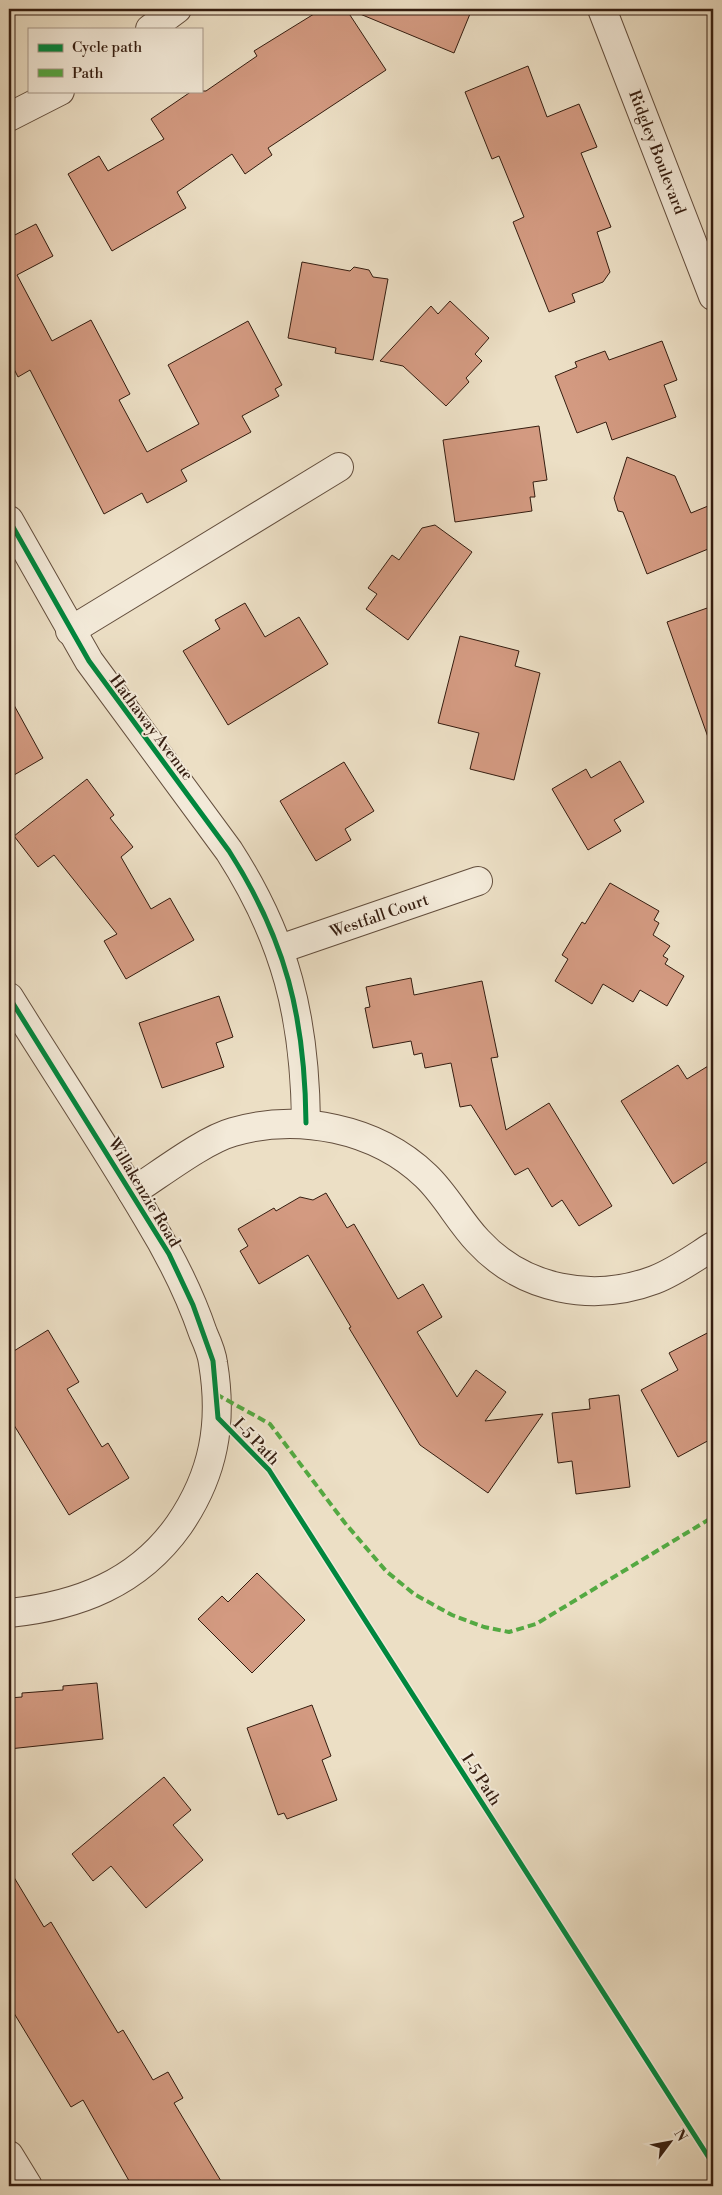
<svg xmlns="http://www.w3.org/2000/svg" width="722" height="2195" viewBox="0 0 722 2195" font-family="'Libre Bodoni',serif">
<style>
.building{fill:#d39a81;stroke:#351d10}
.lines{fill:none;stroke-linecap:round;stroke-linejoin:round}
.minor-casing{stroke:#634e3d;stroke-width:30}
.minor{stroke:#f3ead9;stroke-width:28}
.quiet{stroke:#54a942;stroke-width:4;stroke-dasharray:8 4;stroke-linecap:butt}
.cycleway-casing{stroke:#f3ead9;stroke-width:8}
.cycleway{stroke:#00873e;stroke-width:5}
.labels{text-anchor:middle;stroke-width:4;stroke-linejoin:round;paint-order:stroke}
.street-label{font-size:16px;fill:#351d10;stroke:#f3ead9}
</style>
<rect width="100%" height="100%" fill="#ecdfc5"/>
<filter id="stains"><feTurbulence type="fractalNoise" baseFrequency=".004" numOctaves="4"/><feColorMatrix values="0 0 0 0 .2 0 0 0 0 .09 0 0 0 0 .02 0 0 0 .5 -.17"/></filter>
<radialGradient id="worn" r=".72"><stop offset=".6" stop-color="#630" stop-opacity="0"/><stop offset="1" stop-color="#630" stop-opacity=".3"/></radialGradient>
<g class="building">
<path d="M 322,9 L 346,9 L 386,70 L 268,148 L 272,155 L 245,174 L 232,154 L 177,192 L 186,208 L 112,251 L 68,174 L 99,156 L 108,171 L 164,139 L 151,119 L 192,91 L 206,91 L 257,56 L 254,51 Z"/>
<path d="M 348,9 L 472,9 L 454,53 Z"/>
<path d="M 528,66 L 547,117 L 579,104 L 597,147 L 581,153 L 611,227 L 597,232 L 610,272 L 603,282 L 572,294 L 575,302 L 549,312 L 513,222 L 524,217 L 499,156 L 492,159 L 465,92 Z"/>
<path d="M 36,224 L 53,256 L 17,275 L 52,341 L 91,320 L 130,394 L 119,400 L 147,452 L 199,424 L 168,365 L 248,321 L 282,385 L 275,389 L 279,396 L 242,416 L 251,432 L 181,470 L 187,481 L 147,503 L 142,493 L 104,514 L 30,370 L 18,377 L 9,359 L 9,238 Z"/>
<path d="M 302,262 L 350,271 L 354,267 L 369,270 L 373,277 L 388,279 L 373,360 L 335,353 L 336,348 L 288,338 Z"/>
<path d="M 450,301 L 489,338 L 475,354 L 482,361 L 466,378 L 469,382 L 446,406 L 403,366 L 380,361 L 431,306 L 438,314 Z"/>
<path d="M 662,341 L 677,380 L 664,385 L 676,417 L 612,440 L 606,422 L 577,433 L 555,376 L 577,367 L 575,362 L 605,351 L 609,360 Z"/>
<path d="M 539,426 L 547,480 L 533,482 L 535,497 L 530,497 L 532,511 L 455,522 L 443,440 Z"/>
<path d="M 627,457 L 675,476 L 691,513 L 713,504 L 713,547 L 647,574 L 623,512 L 618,511 L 614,498 Z"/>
<path d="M 435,525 L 472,552 L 408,640 L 366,609 L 377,594 L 368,588 L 392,555 L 399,560 L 422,528 Z"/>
<path d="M 245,603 L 265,637 L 299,617 L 328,664 L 228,725 L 183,651 L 220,629 L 215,620 Z"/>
<path d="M 713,606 L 713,739 L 709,740 L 667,622 Z"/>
<path d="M 460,636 L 519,651 L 515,666 L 540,673 L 514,780 L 470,769 L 479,733 L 438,723 Z"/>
<path d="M 9,696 L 43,758 L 9,778 Z"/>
<path d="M 620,761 L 644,802 L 614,820 L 621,831 L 588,850 L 552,789 L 586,769 L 591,778 Z"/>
<path d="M 344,762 L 374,811 L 345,829 L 351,840 L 316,861 L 280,801 Z"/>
<path d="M 87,779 L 114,815 L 110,818 L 133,847 L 121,857 L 151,909 L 170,898 L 194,940 L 126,979 L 104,941 L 117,934 L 54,855 L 38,867 L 14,836 Z"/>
<path d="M 610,883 L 659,911 L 654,920 L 659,923 L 653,935 L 670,946 L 663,956 L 668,959 L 665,964 L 684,976 L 667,1006 L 640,990 L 633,1002 L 603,984 L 592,1004 L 555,981 L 568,959 L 562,955 L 582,922 L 585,924 Z"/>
<path d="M 411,978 L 414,995 L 482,981 L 498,1057 L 491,1058 L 506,1130 L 549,1103 L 612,1206 L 579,1226 L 562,1200 L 552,1207 L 528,1168 L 515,1175 L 471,1105 L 460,1107 L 451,1063 L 425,1068 L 422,1053 L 414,1055 L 411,1041 L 373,1048 L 365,1008 L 370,1007 L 366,987 Z"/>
<path d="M 219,996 L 233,1037 L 216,1043 L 224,1067 L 162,1088 L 139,1023 Z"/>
<path d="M 713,1063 L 713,1158 L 673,1184 L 621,1101 L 678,1065 L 687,1079 Z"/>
<path d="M 326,1193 L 347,1228 L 354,1224 L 398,1299 L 423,1284 L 442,1317 L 417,1332 L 457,1397 L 476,1370 L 506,1392 L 485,1421 L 543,1414 L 488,1493 L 420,1445 L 349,1328 L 351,1327 L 308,1255 L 259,1284 L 240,1251 L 248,1246 L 238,1229 L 274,1208 L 276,1211 L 300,1197 L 313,1200 Z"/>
<path d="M 48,1330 L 79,1382 L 67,1389 L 102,1447 L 108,1443 L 129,1478 L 69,1515 L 9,1417 L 9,1354 Z"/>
<path d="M 713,1330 L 713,1438 L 678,1457 L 641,1390 L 678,1370 L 669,1353 Z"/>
<path d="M 619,1395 L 630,1487 L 576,1494 L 572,1461 L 558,1463 L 552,1413 L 590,1409 L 589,1399 Z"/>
<path d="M 257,1573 L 305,1620 L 252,1673 L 198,1619 L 222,1596 L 228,1602 Z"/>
<path d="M 97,1683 L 103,1739 L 9,1749 L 9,1698 L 22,1697 L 22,1693 L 63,1690 L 63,1686 Z"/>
<path d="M 312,1705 L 331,1756 L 322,1760 L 337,1800 L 287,1819 L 284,1813 L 278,1815 L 247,1728 Z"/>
<path d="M 164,1777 L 191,1810 L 173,1825 L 203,1860 L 146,1908 L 111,1866 L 93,1881 L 72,1854 Z"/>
<path d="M 9,1869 L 44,1927 L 51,1922 L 118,2033 L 123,2030 L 153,2080 L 168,2072 L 183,2098 L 174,2103 L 224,2186 L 132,2186 L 83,2100 L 71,2107 L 9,2005 Z"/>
</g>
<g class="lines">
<defs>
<g id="minor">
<path d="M 602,9 L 713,296"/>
<path d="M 150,29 L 177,9"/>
<path d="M 9,117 L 60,91"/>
<path d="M 9,520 L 89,661 L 229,851 C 286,940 305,1017 306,1123"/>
<path d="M 70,631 L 339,467"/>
<path d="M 280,949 L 478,881"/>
<path d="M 9,997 C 55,1071 104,1144 148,1219 C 170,1255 189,1292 203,1333 C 207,1342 212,1353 213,1363 C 223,1423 214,1474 179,1525 C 138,1583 78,1606 9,1613"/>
<path d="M 132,1192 C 159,1175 204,1140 233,1132 C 298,1113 376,1128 426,1176 C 446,1195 459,1221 478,1241 C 523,1290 593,1303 654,1280 C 675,1272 694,1258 713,1246"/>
<path d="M 9,2155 L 28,2186"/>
</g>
</defs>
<use href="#minor" class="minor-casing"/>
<use href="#minor" class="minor"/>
<path class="quiet" d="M 216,1394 L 270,1424 L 345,1523 L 386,1571 L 414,1594 L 452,1615 L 484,1627 L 509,1632 L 536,1624 L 713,1517"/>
<defs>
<g id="cycleway">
<path d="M 9,520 L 89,661 L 229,851 C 286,940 305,1017 306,1123"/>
<path d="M 9,997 L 169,1254 L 193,1305 L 213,1361 L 218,1418 L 269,1470 L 713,2164"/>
</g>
</defs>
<use href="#cycleway" class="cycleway-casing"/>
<use href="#cycleway" class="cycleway"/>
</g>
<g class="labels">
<g class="street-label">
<text transform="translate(658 152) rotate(69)" y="6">Ridgley Boulevard</text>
<text transform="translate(152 727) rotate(53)" y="6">Hathaway Avenue</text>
<text transform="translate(379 915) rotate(-19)" y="6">Westfall Court</text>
<text transform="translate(145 1192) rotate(59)" y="6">Willakenzie Road</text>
<text transform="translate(257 1441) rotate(46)" y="6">I-5 Path</text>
<text transform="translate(482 1779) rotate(57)" y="6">I-5 Path</text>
</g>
</g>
<rect width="722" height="2195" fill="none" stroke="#ecdfc5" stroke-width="30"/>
<rect x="10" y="10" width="702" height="2175" fill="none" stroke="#351d10" stroke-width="2.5"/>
<rect x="15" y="15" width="692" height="2165" fill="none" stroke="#351d10"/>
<rect x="28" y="28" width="175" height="65" fill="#f3ead9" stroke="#a79889"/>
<rect x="38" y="44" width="25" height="8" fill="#00873e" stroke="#a79889"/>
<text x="72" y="52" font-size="15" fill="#351d10">Cycle path</text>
<rect x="38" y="69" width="25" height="8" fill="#54a942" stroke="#a79889"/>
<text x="72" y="78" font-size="15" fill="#351d10">Path</text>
<g transform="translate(670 2142) rotate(58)" stroke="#f3ead9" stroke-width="4" paint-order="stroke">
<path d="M0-4L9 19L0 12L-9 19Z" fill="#351d10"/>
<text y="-8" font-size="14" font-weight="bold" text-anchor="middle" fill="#351d10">N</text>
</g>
<rect width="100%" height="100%" filter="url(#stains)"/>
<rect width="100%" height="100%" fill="url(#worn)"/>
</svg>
